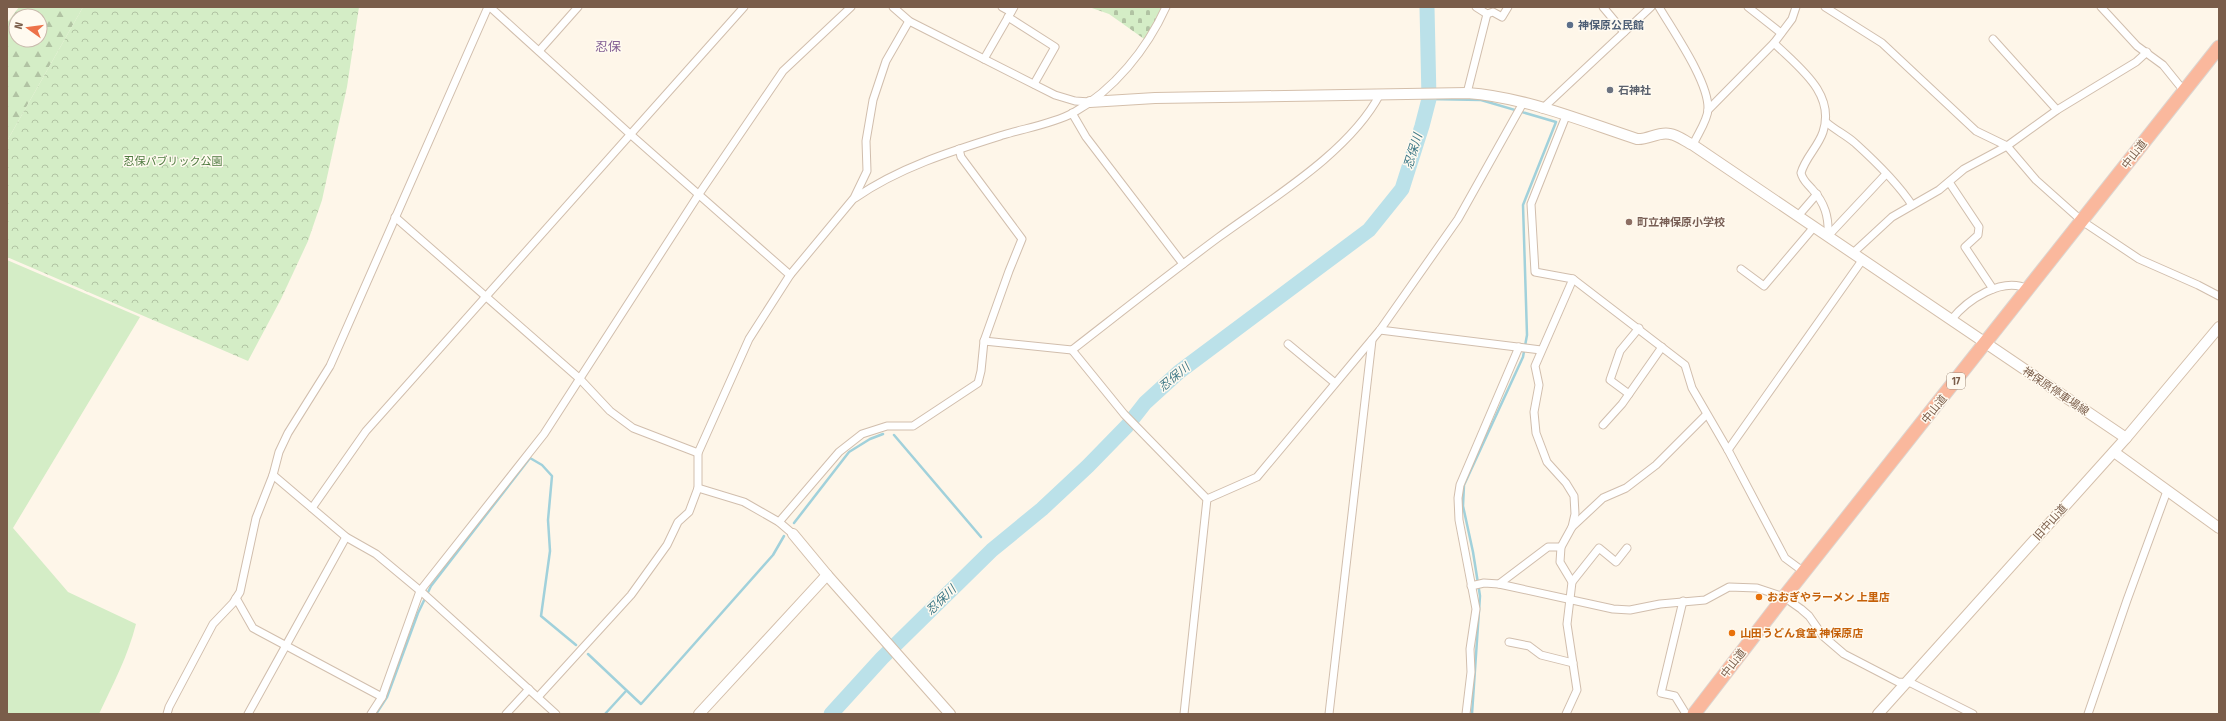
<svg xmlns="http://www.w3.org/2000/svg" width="2226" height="721" viewBox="0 0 2226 721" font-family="'Fira Sans Condensed','Noto Sans JP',sans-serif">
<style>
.green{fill:#d4edc6}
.forest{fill:url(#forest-firs);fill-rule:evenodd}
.cemetery{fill:url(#cemetery-stones)}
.park{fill:url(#park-crowns)}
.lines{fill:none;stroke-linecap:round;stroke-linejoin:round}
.stream{stroke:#a1d1db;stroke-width:2.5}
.river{stroke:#bbe1e9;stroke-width:15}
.street-casing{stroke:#d1bead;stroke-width:9}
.secondary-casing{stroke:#d4bfab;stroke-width:12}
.highway-casing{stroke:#dcd5d0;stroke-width:15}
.street{stroke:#fff;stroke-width:7}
.secondary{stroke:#fff;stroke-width:10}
.highway{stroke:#fab89d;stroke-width:13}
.service-dot{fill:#5c6f8a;stroke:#fffaf0;stroke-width:1.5}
.worship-dot{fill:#6b7280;stroke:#fffaf0;stroke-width:1.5}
.education-dot{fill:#8d6e63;stroke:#fffaf0;stroke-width:1.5}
.food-dot{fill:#e8710a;stroke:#fffaf0;stroke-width:1.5}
.labels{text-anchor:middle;stroke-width:3;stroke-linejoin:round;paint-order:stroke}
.shield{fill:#fffaf0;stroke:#a28c7c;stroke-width:1}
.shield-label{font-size:10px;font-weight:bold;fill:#7a5d4a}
.service-label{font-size:11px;font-weight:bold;fill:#4e5e75;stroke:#fffaf0;text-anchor:start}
.worship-label{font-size:11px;font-weight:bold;fill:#5b616d;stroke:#fffaf0;text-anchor:start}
.street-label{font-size:11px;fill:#7a5d4a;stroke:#fffaf0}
.park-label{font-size:11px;fill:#4e7a3f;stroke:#fffaf0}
.education-label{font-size:11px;font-weight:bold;fill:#785e54;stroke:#fffaf0;text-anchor:start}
.food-label{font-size:11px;font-weight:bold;fill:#c56008;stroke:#fffaf0;text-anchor:start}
.water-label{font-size:12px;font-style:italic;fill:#3f7987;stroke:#fffaf0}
.quarter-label{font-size:13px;fill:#866396;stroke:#fffaf0}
</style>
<defs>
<pattern id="forest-firs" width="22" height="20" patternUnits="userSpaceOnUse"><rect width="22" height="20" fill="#d4edc6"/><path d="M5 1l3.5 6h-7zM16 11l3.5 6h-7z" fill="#b1c3a3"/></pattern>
<pattern id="cemetery-stones" width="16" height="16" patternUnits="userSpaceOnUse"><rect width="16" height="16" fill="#d4edc6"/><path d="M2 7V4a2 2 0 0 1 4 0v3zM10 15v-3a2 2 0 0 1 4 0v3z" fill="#b1c3a3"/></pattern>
<pattern id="park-crowns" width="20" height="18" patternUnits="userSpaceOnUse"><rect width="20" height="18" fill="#d4edc6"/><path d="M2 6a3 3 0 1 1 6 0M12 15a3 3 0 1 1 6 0" fill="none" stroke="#b1c3a3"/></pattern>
</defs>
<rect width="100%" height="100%" fill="#fef6e9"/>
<path class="green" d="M 7,260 L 140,317 L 13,528 L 68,592 L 136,624 C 128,656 113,684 99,714 L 7,714 Z"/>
<path class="forest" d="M 19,7 L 83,7 L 7,141 L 7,23 ZM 16,16 L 40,16 L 40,40 L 16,40 Z"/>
<path class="cemetery" d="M 1089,7 L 1166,7 L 1147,41 L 1109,14 Z"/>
<path class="park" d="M 83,7 L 359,7 L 347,87 L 322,200 L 308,241 L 281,299 L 248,361 L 7,257 L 7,141 Z"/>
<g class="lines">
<g class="stream">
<path d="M 1429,99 L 1481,100 L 1556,122 L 1523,205 L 1527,335 L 1523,357 L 1464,485 L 1463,506 L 1473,552 L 1480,596 L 1472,714"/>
<path d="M 894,435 L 981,537"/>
<path d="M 794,523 L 849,452 L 870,439 L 883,434"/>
<path d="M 990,548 L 992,550"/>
<path d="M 588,654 L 641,704 L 773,555 L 784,536"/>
<path d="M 376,714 L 387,697 L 418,613 L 431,586 L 530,458 L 542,465 L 552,476 L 548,520 L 550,551 L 541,616 L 576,645"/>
<path d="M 605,714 L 626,691"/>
</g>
<path class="river" d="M 831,714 L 882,658 L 992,550 L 1042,509 L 1088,466 L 1127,426 L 1145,403 L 1179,372 L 1369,230 L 1402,189 L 1422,126 L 1429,99 L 1427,7"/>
<defs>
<g id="street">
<path d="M 490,7 L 630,134 L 790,275"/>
<path d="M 893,7 L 909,21 L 1055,95 L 1075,101 L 1090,102"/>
<path d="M 1002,7 L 1011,12"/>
<path d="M 1603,7 L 1624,32"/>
<path d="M 1659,7 C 1673,31 1709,82 1708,109 C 1708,120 1697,135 1693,145"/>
<path d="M 1748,7 L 1781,33"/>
<path d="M 1825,7 L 1882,43 L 1976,131 L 2007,146 L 2036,180 L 2082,221 L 2139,259 L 2198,285 L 2219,296"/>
<path d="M 2101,7 L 2137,46 L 2163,65 L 2184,91"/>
<path d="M 1487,14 L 1493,12 L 1502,17 L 1508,7"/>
<path d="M 1008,17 L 1055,47 L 1034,84"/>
<path d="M 1993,39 L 2057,110"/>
<path d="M 1774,43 C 1798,67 1836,93 1823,132 C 1818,147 1805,158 1801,173 C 1803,181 1807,183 1812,189 C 1825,203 1829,217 1828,236"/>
<path d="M 539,51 L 578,7"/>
<path d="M 984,59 L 1014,7"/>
<path d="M 1467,93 L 1487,14 L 1476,7"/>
<path d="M 1542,109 L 1651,7"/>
<path d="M 1708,110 L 1774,43 L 1792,19 L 1796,7"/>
<path d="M 1072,113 L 1086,137 L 1183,264"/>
<path d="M 1566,116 L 1531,204 L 1535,272 L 1573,279 L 1685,365 L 1692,388 L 1728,450 L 1785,558 L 1804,572"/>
<path d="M 1826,122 C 1835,130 1846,135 1855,143 C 1876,162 1897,182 1912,205"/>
<path d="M 1949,182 L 1979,227 L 1978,235 L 1965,247 L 1993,289"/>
<path d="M 855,198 C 900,167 952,151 1003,135 C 1026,128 1052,124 1073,113 C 1114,90 1147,49 1166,7"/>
<path d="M 1798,216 L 1817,194"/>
<path d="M 395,217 L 580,379 L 610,411 L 633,428 L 698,453"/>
<path d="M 1828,236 L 1886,174"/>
<path d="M 1853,253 L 1892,217 L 1939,190 L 1964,169 L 2007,146 L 2057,110 L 2136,62 L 2147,52"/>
<path d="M 1741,269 L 1764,286 L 1814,227"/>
<path d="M 1951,320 C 1967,300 2002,276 2028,289"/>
<path d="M 1380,330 L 1541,350"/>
<path d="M 984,341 L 1072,350 C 1121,312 1169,274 1219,237 C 1271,199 1350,152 1380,94"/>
<path d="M 1288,344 L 1335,383"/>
<path d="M 1072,350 L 1124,414 L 1207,499 L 1184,714"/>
<path d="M 1629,394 L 1610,380 L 1620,351 L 1639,328"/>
<path d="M 1603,425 L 1622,404 L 1662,347"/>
<path d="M 1728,450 L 1863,259"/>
<path d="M 273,475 L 346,537 L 376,554 L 424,594 L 556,714"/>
<path d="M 698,488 L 744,502 L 779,522 L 793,534"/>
<path d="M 1207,499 L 1257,477 L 1380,330 L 1458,219 L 1523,103"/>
<path d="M 312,508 L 366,431 L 744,7"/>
<path d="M 779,522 L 839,452 L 862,434 L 887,426 L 913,426 L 978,383 L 981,371 L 984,341 L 1009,271 L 1022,239 L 961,157 L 959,149"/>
<path d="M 1572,527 L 1603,498 L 1626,488 L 1656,465 L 1706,415"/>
<path d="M 1572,582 L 1599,548 L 1616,562 L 1627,548"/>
<path d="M 1499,584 L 1548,547 L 1561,547"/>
<path d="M 1471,586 L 1484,583 L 1499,584 L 1613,609 L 1630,610 L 1660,604 L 1705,600 L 1729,587 L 1757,588 L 1784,597 L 1801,609 L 1809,616 L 1823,636 L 1844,654 L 1898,682 L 1911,683 L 1973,714"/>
<path d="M 236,598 L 253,628 L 382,697"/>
<path d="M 1683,601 L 1661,693 L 1675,696 L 1686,714"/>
<path d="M 1509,642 L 1529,646 L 1541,655 L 1573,663"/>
<path d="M 538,697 L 631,595 L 667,545 L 678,522 L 689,512 L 698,488 L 698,453 L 749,339 L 790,275 L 854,198 L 867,171 L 866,141 L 873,100 L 886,61 L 909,21"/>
<path d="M 167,714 L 169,707 L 213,624 L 233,603 L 240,592 L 256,518 L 273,475 L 279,452 L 288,433 L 330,366 L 488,7"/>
<path d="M 248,714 L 346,537"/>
<path d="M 371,714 L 382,697 L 420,591 L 544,434 L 699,194 L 783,71 L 851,7"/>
<path d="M 506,714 L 529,689"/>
<path d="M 1329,714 L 1372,340"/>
<path d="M 1466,714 L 1471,672 L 1470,649 L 1476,609 L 1459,520 L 1458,498 L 1460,485 L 1519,347"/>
<path d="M 1566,714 L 1577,690 L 1567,624 L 1572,582 L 1560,562 L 1561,547 L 1572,527 L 1575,514 L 1574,496 L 1566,483 L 1547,462 L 1536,433 L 1534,412 L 1539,385 L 1535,366 L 1573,279"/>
<path d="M 2088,714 L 2127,600 L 2167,491"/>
</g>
<g id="secondary">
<path d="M 1090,102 L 1155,98 L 1467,93 C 1525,97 1582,121 1637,139 C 1648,140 1659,131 1670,134 C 1678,135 1686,142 1693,145 L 2126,438"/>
<path d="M 2114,452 L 2219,528"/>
<path d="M 793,534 L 827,575 L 950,714"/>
<path d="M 699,714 L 827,575"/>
<path d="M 1878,714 L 2126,438 L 2219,327"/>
</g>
<path id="highway" d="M 1694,714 L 1784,597 L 2219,47"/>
</defs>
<use href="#street" class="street-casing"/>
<use href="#secondary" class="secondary-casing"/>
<use href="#highway" class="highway-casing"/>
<use href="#street" class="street"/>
<use href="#secondary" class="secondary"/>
<use href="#highway" class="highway"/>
</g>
<circle class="service-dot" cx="1570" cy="25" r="4"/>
<circle class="worship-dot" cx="1610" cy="90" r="4"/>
<circle class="education-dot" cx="1629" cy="222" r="4"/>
<g class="food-dot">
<circle cx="1759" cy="597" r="4"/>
<circle cx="1732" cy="633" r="4"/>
</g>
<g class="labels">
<rect class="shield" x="1947" y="373" width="18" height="16" rx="3"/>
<g class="shield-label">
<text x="1956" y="385">17</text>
</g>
<g class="service-label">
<text x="1578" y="29">神保原公民館</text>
</g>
<g class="worship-label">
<text x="1618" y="94">石神社</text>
</g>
<g class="street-label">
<text transform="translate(2134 154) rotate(-52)" y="4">中山道</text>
<text transform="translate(2056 391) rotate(34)" y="4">神保原停車場線</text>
<text transform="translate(1934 409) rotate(-51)" y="4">中山道</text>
<text transform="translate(2050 522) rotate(-48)" y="4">旧中山道</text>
<text transform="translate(1733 663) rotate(-52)" y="4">中山道</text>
</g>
<g class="park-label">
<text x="173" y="165">忍保パブリック公園</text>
</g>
<g class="education-label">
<text x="1637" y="226">町立神保原小学校</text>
</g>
<g class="food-label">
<text x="1767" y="601">おおぎやラーメン 上里店</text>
<text x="1740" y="637">山田うどん食堂 神保原店</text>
</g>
<g class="water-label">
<text transform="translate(1413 151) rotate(-73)" y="4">忍保川</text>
<text transform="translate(1174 377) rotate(-40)" y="4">忍保川</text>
<text transform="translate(941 600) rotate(-44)" y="4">忍保川</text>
</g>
<g class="quarter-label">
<text x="608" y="51">忍保</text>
</g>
</g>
<rect width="2226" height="721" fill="none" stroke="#7a5d4a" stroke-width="16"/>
<g transform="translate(28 28) rotate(284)"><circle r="19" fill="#fffaf0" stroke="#cabbae"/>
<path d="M0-3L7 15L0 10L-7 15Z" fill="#ed7249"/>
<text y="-6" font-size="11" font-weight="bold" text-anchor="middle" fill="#7a5d4a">N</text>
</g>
</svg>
